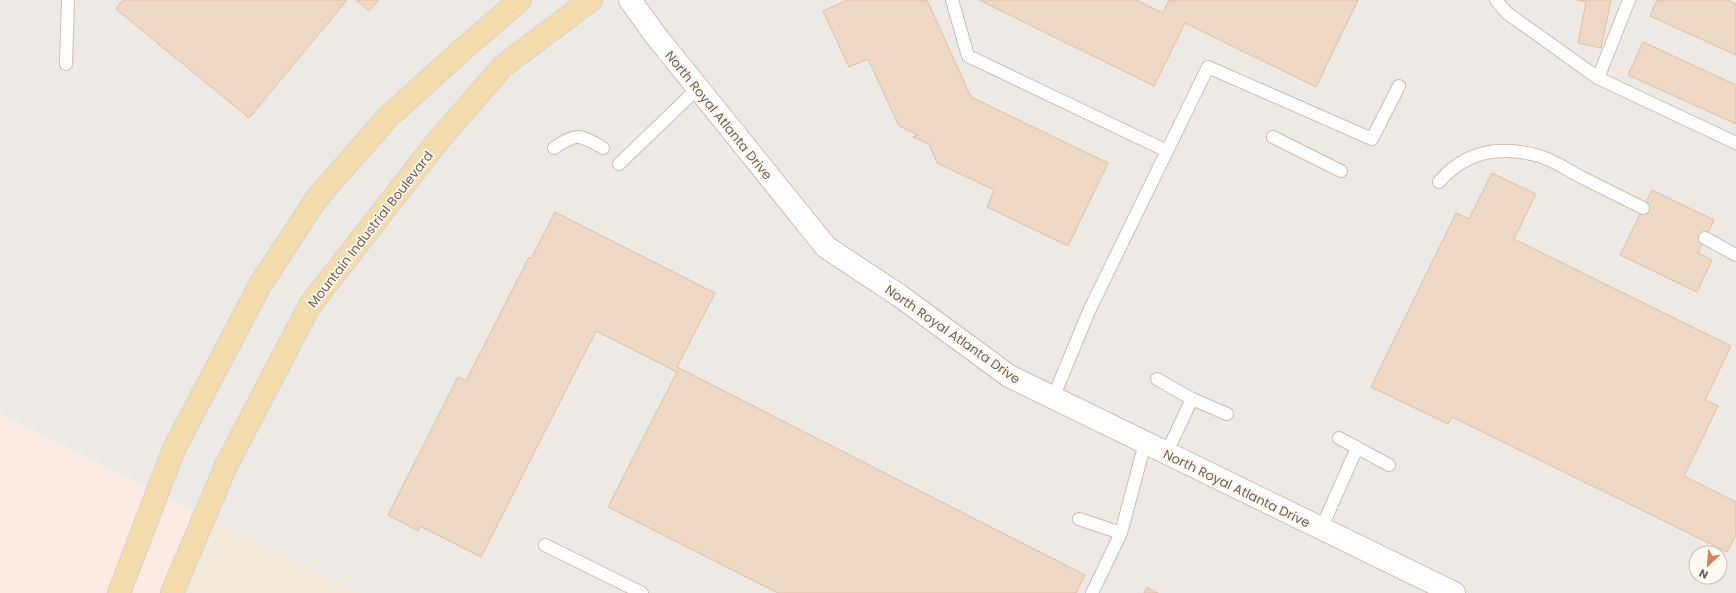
<svg xmlns="http://www.w3.org/2000/svg" width="1736" height="593" viewBox="0 0 1736 593" font-family="Poppins,sans-serif">
<style>
.residential{fill:#f2e9db}
.commercial{fill:#faeae1}
.industrial{fill:#ede9e4;fill-rule:evenodd}
.building{fill:#eed9c6;stroke:#dfc1a8}
.lines{fill:none;stroke-linecap:round;stroke-linejoin:round}
.lane-casing{stroke:#cdbfb2;stroke-width:14}
.street-casing{stroke:#cdbfb2;stroke-width:24}
.primary-casing{stroke:#d8d2ce;stroke-width:24}
.lane{stroke:#fff;stroke-width:12}
.street{stroke:#fff;stroke-width:22}
.primary{stroke:#f3ddac;stroke-width:22}
.labels{text-anchor:middle;stroke-width:3.5;stroke-linejoin:round;paint-order:stroke}
.street-label{font-size:13px;fill:#756050;stroke:#fefaf3}
</style>
<rect width="100%" height="100%" fill="#fbf6ec"/>
<path class="residential" d="M 195,511 L 359,593 L 160,593 Z"/>
<path class="commercial" d="M 0,414 L 195,511 L 160,593 L 0,593 Z"/>
<path class="industrial" d="M 0,0 L 1736,0 L 1736,593 L 359,593 L 0,414 ZM 1696,553 L 1720,553 L 1720,577 L 1696,577 Z"/>
<g class="building">
<path d="M 123,0 L 347,0 L 249,118 L 116,9 Z"/>
<path d="M 356,0 L 379,0 L 369,11 Z"/>
<path d="M 847,0 L 927,0 L 971,97 L 1108,163 L 1068,246 L 987,207 L 994,190 L 937,163 L 929,144 L 913,137 L 918,135 L 899,126 L 868,59 L 849,67 L 823,11 Z"/>
<path d="M 979,0 L 1136,0 L 1163,13 L 1169,0 L 1358,0 L 1316,87 L 1185,23 L 1154,86 Z"/>
<path d="M 1577,0 L 1611,0 L 1601,48 L 1578,43 L 1586,2 Z"/>
<path d="M 1657,0 L 1728,0 L 1736,4 L 1736,55 L 1650,16 Z"/>
<path d="M 1643,42 L 1736,85 L 1736,124 L 1628,75 Z"/>
<path d="M 1492,173 L 1536,194 L 1514,239 L 1731,346 L 1705,400 L 1718,406 L 1684,476 L 1736,502 L 1736,535 L 1727,552 L 1452,417 L 1448,424 L 1371,387 L 1456,213 L 1469,219 Z"/>
<path d="M 1652,190 L 1714,220 L 1698,253 L 1712,260 L 1697,292 L 1620,255 Z"/>
<path d="M 555,212 L 715,293 L 677,367 L 1085,575 L 1076,593 L 778,593 L 608,507 L 677,372 L 596,331 L 481,557 L 420,526 L 418,531 L 388,515 L 458,377 L 466,381 L 529,257 L 531,259 Z"/>
<path d="M 1147,587 L 1158,593 L 1144,593 Z"/>
</g>
<g class="lines">
<defs>
<g id="lane">
<path d="M 952,0 L 968,56 L 1167,151"/>
<path d="M 1496,0 L 1507,13 L 1598,78 L 1736,143"/>
<path d="M 66,64 L 68,0"/>
<path d="M 1598,78 L 1629,0"/>
<path d="M 1273,137 L 1341,171"/>
<path d="M 554,148 C 577,132 581,135 603,148"/>
<path d="M 619,164 L 698,88"/>
<path d="M 1439,182 C 1465,151 1500,145 1539,156 C 1554,160 1569,171 1583,178 C 1603,188 1623,198 1643,208"/>
<path d="M 1705,238 L 1736,255"/>
<path d="M 1157,379 L 1192,399 L 1227,414"/>
<path d="M 1053,398 L 1089,311 L 1208,67 L 1372,139 L 1399,86"/>
<path d="M 1339,438 L 1389,465"/>
<path d="M 1166,454 L 1192,399"/>
<path d="M 1079,519 L 1121,533"/>
<path d="M 1321,529 L 1357,448"/>
<path d="M 545,545 L 642,593"/>
<path d="M 1092,593 L 1121,533 L 1145,443"/>
</g>
<path id="street" d="M 630,0 L 656,36 L 826,247 L 900,296 L 1009,376 L 1454,593"/>
<g id="primary">
<path d="M 119,593 L 174,449 L 260,285 L 317,198 L 387,118 L 461,51 L 520,0"/>
<path d="M 172,593 L 226,466 L 310,305 L 437,142 L 503,66 L 591,0"/>
</g>
</defs>
<use href="#lane" class="lane-casing"/>
<use href="#street" class="street-casing"/>
<use href="#primary" class="primary-casing"/>
<use href="#lane" class="lane"/>
<use href="#street" class="street"/>
<use href="#primary" class="primary"/>
</g>
<g class="labels">
<g class="street-label">
<text transform="translate(719 115) rotate(51)" y="5">North Royal Atlanta Drive</text>
<text transform="translate(370 229) rotate(-52)" y="5">Mountain Industrial Boulevard</text>
<text transform="translate(953 334) rotate(35)" y="5">North Royal Atlanta Drive</text>
<text transform="translate(1237 488) rotate(26)" y="5">North Royal Atlanta Drive</text>
</g>
</g>
<g transform="translate(1708 565) rotate(206)"><circle r="19" fill="#fefaf3" stroke="#c7bcb2"/>
<path d="M0-3L7 15L0 10L-7 15Z" fill="#d9815e"/>
<text y="-6" font-size="11" font-weight="bold" text-anchor="middle" fill="#756050">N</text>
</g>
</svg>
